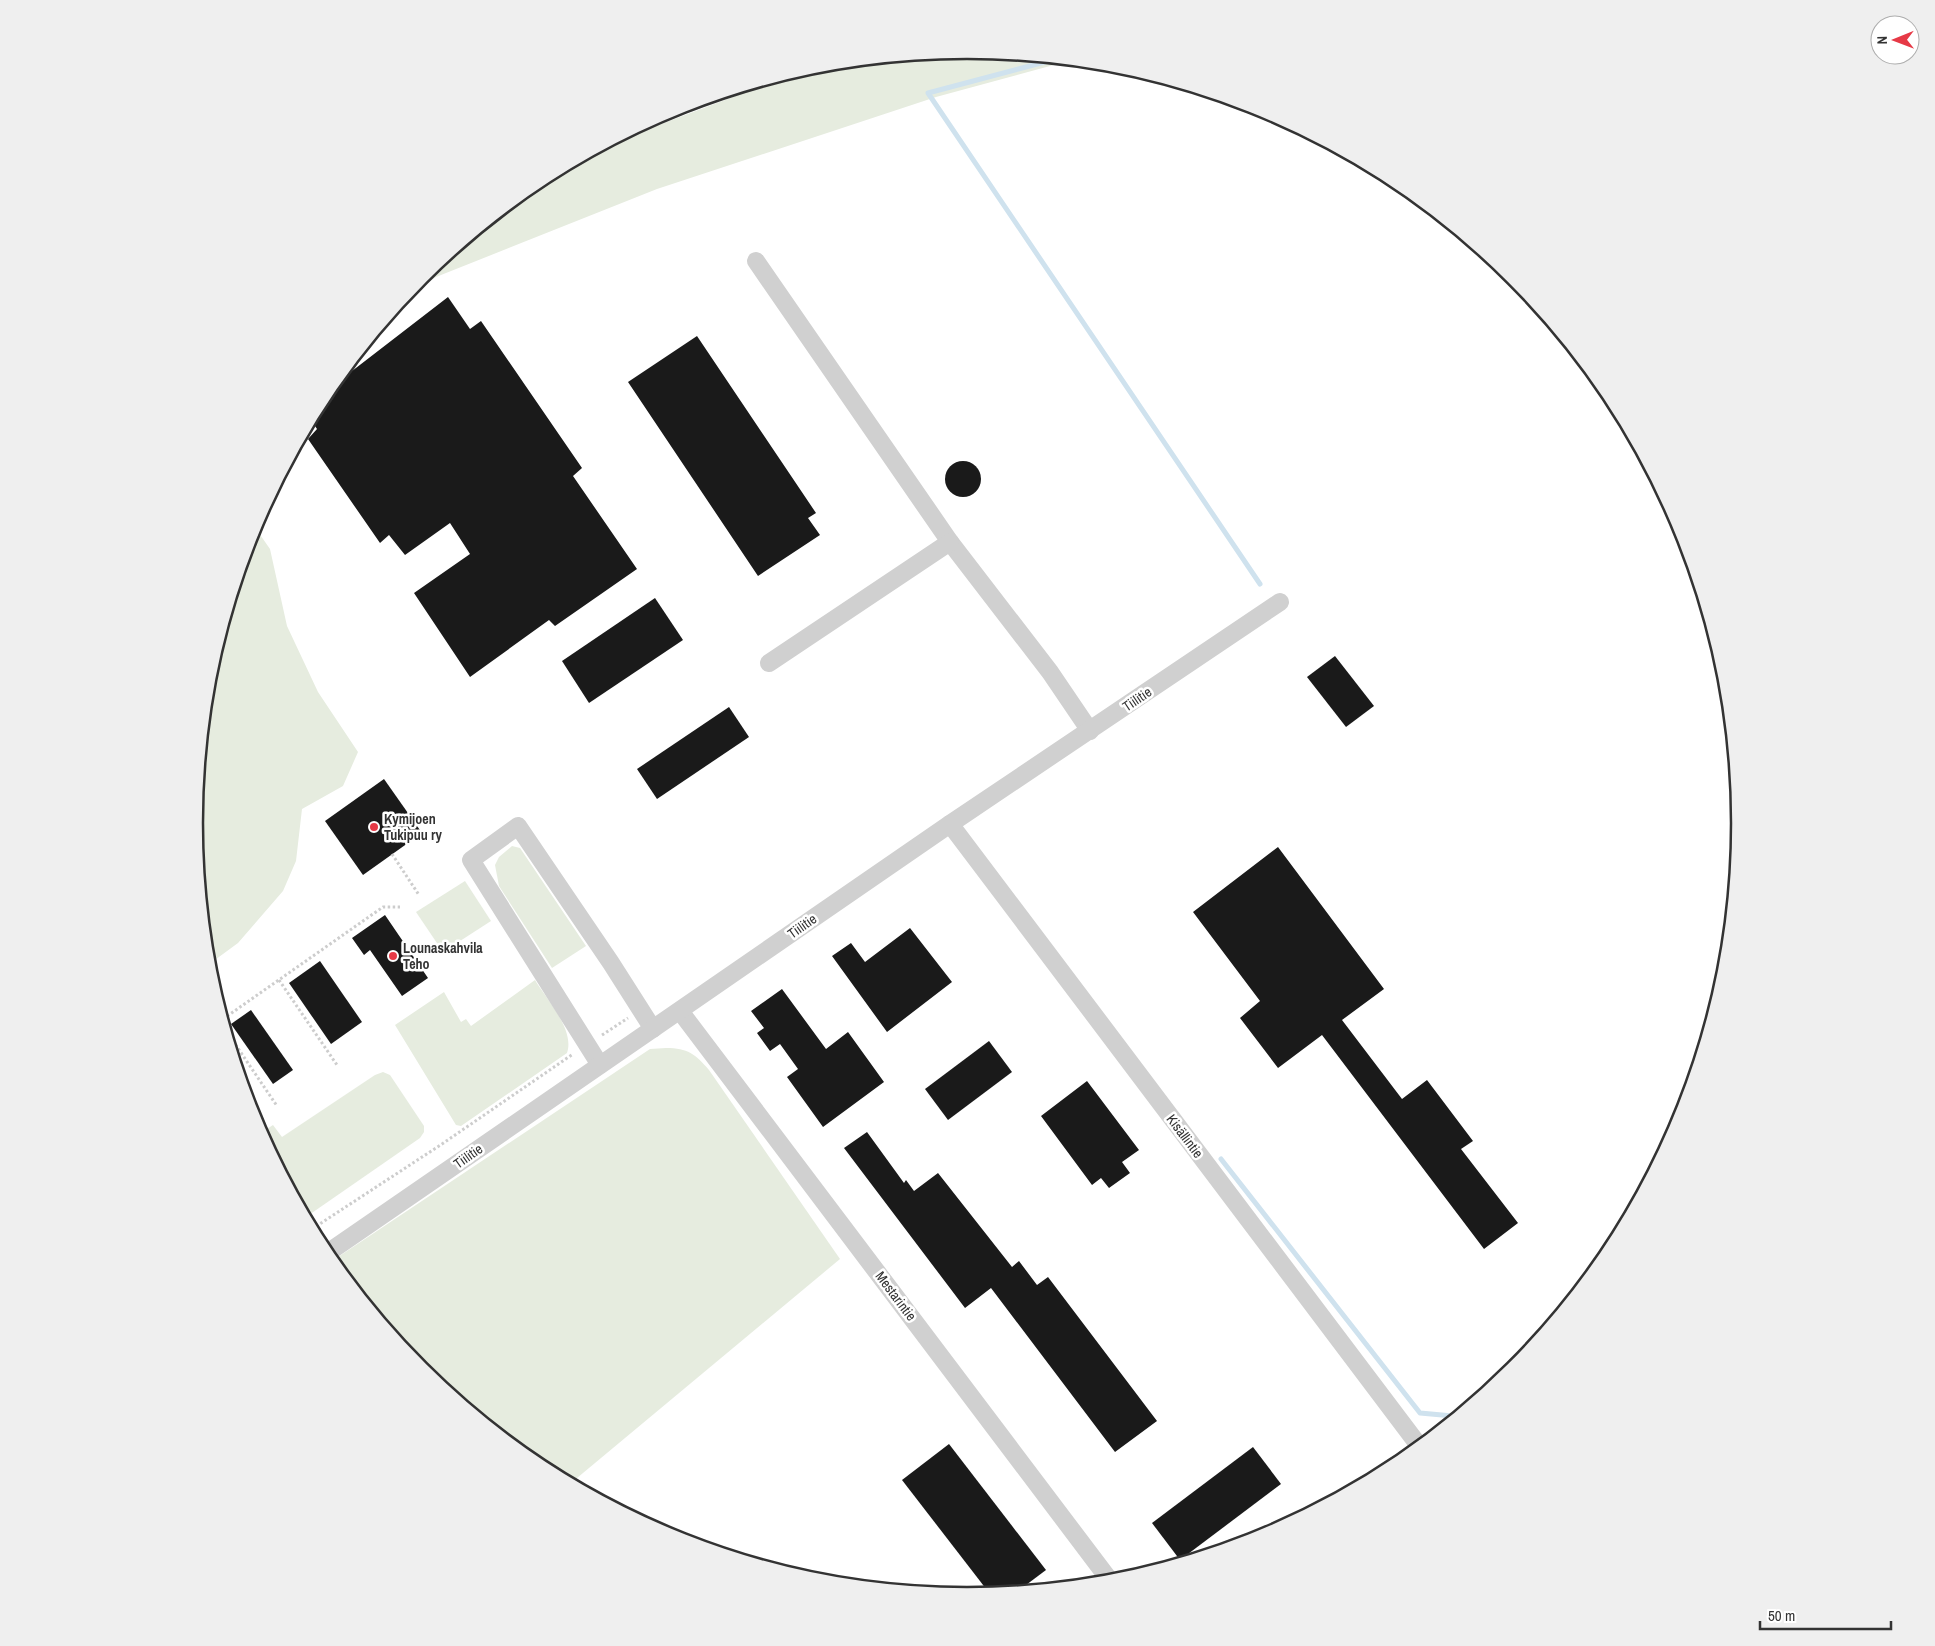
<svg xmlns="http://www.w3.org/2000/svg" width="1935" height="1646" viewBox="0 0 1935 1646" font-family="'Archivo Narrow',sans-serif">
<style>
.green{fill:#e6ecdf}
.lines{fill:none;stroke-linecap:round;stroke-linejoin:round}
.stream{stroke:#cfe2ee;stroke-width:5}
.building{fill:#1a1a1a}
.path{stroke:#cdcdcd;stroke-width:3;stroke-dasharray:2.5 2.5;stroke-linecap:butt}
.street{stroke:#d0d0d0;stroke-width:18}
.poi-dot{fill:#e63946;stroke:#fff;stroke-width:2}
.labels{text-anchor:middle;stroke-width:5;stroke-linejoin:round;paint-order:stroke}
.street-label{font-size:14px;fill:#333;stroke:#fff}
.poi-label{font-size:14px;font-weight:bold;fill:#333;stroke:#fff;text-anchor:start}
.rim{fill:none;stroke:#333;stroke-width:2.5}
</style>
<rect width="100%" height="100%" fill="#fff"/>
<g class="green">
<path d="M 967,50 L 1072,60 L 936,97 L 657,189 L 436,277 L 402,299 L 421,276 L 538,180 L 576,160 L 648,129 L 820,64 Z"/>
<path d="M 254,526 L 270,549 L 287,626 L 318,692 L 358,752 L 343,786 L 302,809 L 296,861 L 283,891 L 238,943 L 208,965 L 195,823 L 209,672 Z"/>
<path d="M 512,846 L 520,848 L 586,946 L 552,968 L 499,886 L 495,865 L 499,857 Z"/>
<path d="M 465,881 L 491,921 L 443,952 L 416,912 Z"/>
<path d="M 535,980 C 547,1000 575,1030 567,1053 L 461,1126 L 456,1125 L 395,1025 L 444,992 L 461,1022 L 466,1019 L 471,1026 Z"/>
<path d="M 666,1048 C 688,1048 695,1054 709,1070 L 840,1259 L 571,1483 L 538,1466 L 421,1369 L 332,1261 L 650,1049 Z"/>
<path d="M 383,1072 L 390,1075 L 424,1126 L 424,1132 L 420,1138 L 306,1217 L 261,1133 L 273,1125 L 282,1137 L 375,1075 Z"/>
</g>
<g class="lines">
<g class="stream">
<path d="M 1056,59 L 928,93 L 1260,584"/>
<path d="M 1221,1159 L 1420,1413 L 1453,1416 L 1460,1414"/>
<path d="M 1482,1396 L 1536,1343"/>
</g>
</g>
<g class="building">
<path d="M 448,297 L 470,329 L 481,321 L 582,468 L 573,476 L 637,569 L 555,626 L 549,620 L 470,677 L 414,593 L 470,554 L 450,523 L 405,555 L 389,535 L 380,543 L 308,439 L 317,429 L 311,420 L 330,388 Z"/>
<path d="M 697,336 L 816,513 L 808,518 L 820,535 L 758,576 L 628,382 Z"/>
<circle cx="963" cy="479" r="18"/>
<path d="M 655,598 L 683,640 L 589,703 L 562,661 Z"/>
<path d="M 1335,656 L 1374,706 L 1346,727 L 1307,677 Z"/>
<path d="M 729,707 L 749,737 L 657,799 L 637,769 Z"/>
<path d="M 384,779 L 422,833 L 363,875 L 325,821 Z"/>
<path d="M 1278,847 L 1384,989 L 1342,1020 L 1402,1099 L 1427,1080 L 1473,1141 L 1461,1149 L 1518,1223 L 1484,1249 L 1322,1035 L 1278,1068 L 1240,1018 L 1260,1001 L 1193,912 Z"/>
<path d="M 385,915 L 428,978 L 402,996 L 370,950 L 364,955 L 352,938 Z"/>
<path d="M 910,928 L 952,982 L 887,1032 L 832,956 L 851,943 L 865,962 Z"/>
<path d="M 320,961 L 362,1022 L 331,1044 L 289,983 Z"/>
<path d="M 782,989 L 826,1049 L 848,1032 L 884,1082 L 823,1127 L 787,1077 L 798,1069 L 780,1044 L 770,1051 L 757,1033 L 764,1028 L 751,1011 Z"/>
<path d="M 251,1010 L 293,1070 L 273,1084 L 231,1024 Z"/>
<path d="M 989,1041 L 1012,1072 L 948,1120 L 925,1089 Z"/>
<path d="M 1087,1081 L 1139,1150 L 1122,1162 L 1130,1173 L 1109,1188 L 1101,1178 L 1092,1185 L 1041,1116 Z"/>
<path d="M 867,1132 L 904,1183 L 906,1180 L 914,1191 L 938,1173 L 1012,1267 L 1019,1261 L 1037,1285 L 1048,1277 L 1157,1421 L 1115,1452 L 991,1288 L 965,1308 L 844,1148 Z"/>
<path d="M 949,1444 L 1046,1570 L 1018,1591 L 990,1594 L 902,1480 Z"/>
<path d="M 1253,1447 L 1281,1484 L 1180,1560 L 1152,1523 Z"/>
</g>
<g class="lines">
<g class="path">
<path d="M 392,854 L 419,895"/>
<path d="M 279,980 L 337,1065"/>
<path d="M 223,1019 L 383,907 L 400,907"/>
<path d="M 227,1032 L 277,1106"/>
<path d="M 602,1035 L 628,1018"/>
<path d="M 312,1229 L 442,1144 L 573,1054"/>
</g>
<g class="street">
<path d="M 756,261 L 950,542 L 1050,672 L 1090,731"/>
<path d="M 769,663 L 950,542"/>
<path d="M 950,824 L 1420,1447"/>
<path d="M 680,1011 L 1111,1582"/>
<path d="M 600,1065 L 471,860 L 518,826 L 611,963 L 653,1029"/>
<path d="M 326,1254 L 950,824 L 1280,602"/>
</g>
</g>
<g class="poi-dot">
<circle cx="374" cy="827" r="5"/>
<circle cx="393" cy="956" r="5"/>
</g>
<g class="labels">
<g class="street-label">
<text transform="translate(1137 699) rotate(-34)" y="5">Tiilitie</text>
<text transform="translate(802 926) rotate(-35)" y="5">Tiilitie</text>
<text transform="translate(1185 1136) rotate(53)" y="5">Kisällintie</text>
<text transform="translate(468 1156) rotate(-35)" y="5">Tiilitie</text>
<text transform="translate(896 1296) rotate(53)" y="5">Mestarintie</text>
</g>
<g class="poi-label">
<text x="384" y="824">Kymijoen<tspan x="384" dy="16">Tukipuu ry</tspan></text>
<text x="403" y="953">Lounaskahvila<tspan x="403" dy="16">Teho</tspan></text>
</g>
</g>
<path d="M0 0H1935V1646H0ZM203 823a764 764 0 1 1 1528 0a764 764 0 1 1-1528 0Z" fill="#efefef" fill-rule="evenodd"/>
<path class="rim" d="M203 823a764 764 0 1 1 1528 0a764 764 0 1 1-1528 0Z"/>
<g transform="translate(1895 40) rotate(269)"><circle r="24" fill="#ffffff" stroke="#adadad"/>
<path d="M0-4L9 19L0 12L-9 19Z" fill="#e63946"/>
<text y="-8" font-size="14" font-weight="bold" text-anchor="middle" fill="#333333">N</text>
</g>
<path d="M1760 1621v8h131v-8" fill="none" stroke="#333333" stroke-width="2.5"/>
<text x="1768" y="1621" font-size="15" fill="#333333" stroke="#ffffff" stroke-width="4" paint-order="stroke">50 m</text>
</svg>
